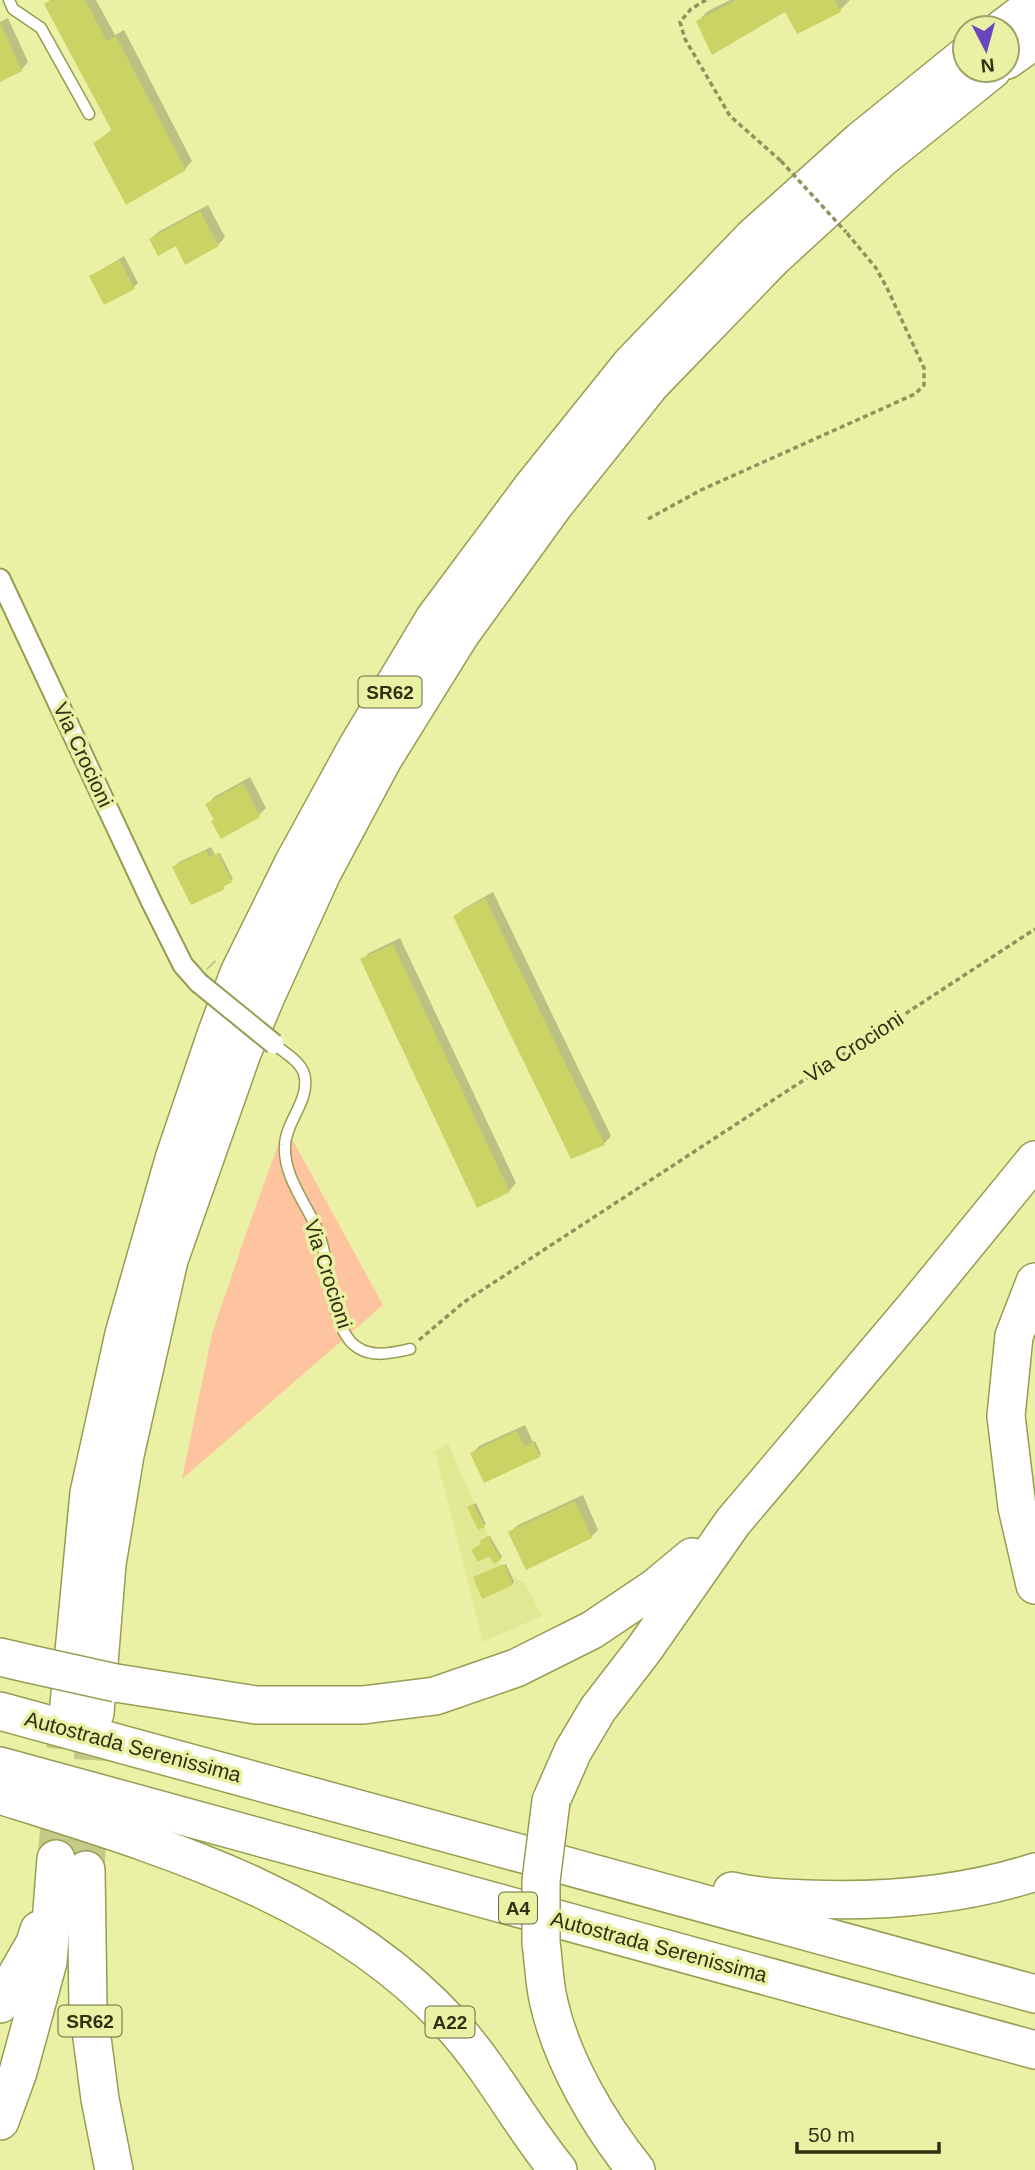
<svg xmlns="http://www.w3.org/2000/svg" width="1035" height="2170" viewBox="0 0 1035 2170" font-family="Arial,sans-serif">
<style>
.built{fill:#e1e893}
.green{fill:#fec39f}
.shadow{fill:#0003}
.building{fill:#cbd364}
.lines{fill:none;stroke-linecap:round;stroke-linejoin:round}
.highway-tunnel{stroke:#c5cb87;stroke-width:37;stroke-dasharray:37 18;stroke-linecap:butt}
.lane-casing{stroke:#979d53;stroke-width:13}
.street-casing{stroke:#979d53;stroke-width:23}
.highway-casing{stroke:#979d53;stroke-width:40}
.path{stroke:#8e925c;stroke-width:3.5;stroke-dasharray:5 3.5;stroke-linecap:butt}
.lane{stroke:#fff;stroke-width:10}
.street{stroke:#fff;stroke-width:19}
.highway{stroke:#fff;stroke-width:37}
.street-bridge-casing{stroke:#979d53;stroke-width:23;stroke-linecap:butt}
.highway-bridge-casing{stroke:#979d53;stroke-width:40;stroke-linecap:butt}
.path-bridge{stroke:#8e925c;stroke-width:3.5;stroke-dasharray:5 3.5;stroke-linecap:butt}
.street-bridge{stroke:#fff;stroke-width:19}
.highway-bridge{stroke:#fff;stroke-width:37}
.labels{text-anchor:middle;stroke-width:7;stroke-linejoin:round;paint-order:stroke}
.shield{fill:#eaf1a4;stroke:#676b3e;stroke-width:2}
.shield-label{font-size:19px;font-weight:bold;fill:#2f3112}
.street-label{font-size:21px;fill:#2f3112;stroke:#eaf1a4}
</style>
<rect width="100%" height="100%" fill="#eaf1a4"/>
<path class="built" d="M 448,1443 L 503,1570 L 525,1583 L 542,1616 L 483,1642 L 435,1451 Z"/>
<path class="green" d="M 285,1126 L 383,1305 L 182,1479 L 212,1334 L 245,1236 Z"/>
<g class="shadow">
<path d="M 50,0 L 96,0 L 115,35 L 124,30 L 192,161 L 185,169 L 95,143 L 113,129 L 46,4 Z"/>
<path d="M 730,0 L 850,0 L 840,10 L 786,9 L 698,21 L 708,11 Z"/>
<path d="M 8,18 L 28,62 L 21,70 L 0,80 L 0,22 Z"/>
<path d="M 208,205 L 225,237 L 218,245 L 176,243 L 151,239 L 158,232 Z"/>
<path d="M 124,256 L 138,283 L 133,288 L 91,276 Z"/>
<path d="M 250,777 L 266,808 L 259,815 L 215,820 L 207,805 L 214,797 Z"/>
<path d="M 211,847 L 215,855 L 220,853 L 233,879 L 224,884 L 224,887 L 192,903 L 175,867 L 179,862 Z"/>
<path d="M 493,892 L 611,1136 L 604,1144 L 456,916 L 463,909 Z"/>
<path d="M 400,938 L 516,1183 L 509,1191 L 362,960 L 369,953 Z"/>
<path d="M 215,960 L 216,962 L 207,970 L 206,969 Z"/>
<path d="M 525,1425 L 533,1442 L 535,1441 L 541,1454 L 539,1456 L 472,1454 L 479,1446 Z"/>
<path d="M 583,1495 L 598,1530 L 591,1537 L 510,1532 L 518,1525 Z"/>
<path d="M 476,1503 L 486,1524 L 484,1525 L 471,1506 Z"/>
<path d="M 490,1536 L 502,1557 L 500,1559 L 490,1553 L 482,1544 L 483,1539 Z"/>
<path d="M 506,1564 L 514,1582 L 512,1584 L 477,1576 Z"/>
</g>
<g class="building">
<path d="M 52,0 L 85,0 L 107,41 L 116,36 L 186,170 L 126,205 L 93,143 L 112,131 L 44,4 Z"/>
<path d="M 736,0 L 835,0 L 841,12 L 797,34 L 785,12 L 712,55 L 696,21 Z"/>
<path d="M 0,22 L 22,71 L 0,82 Z"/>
<path d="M 200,211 L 219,246 L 185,265 L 176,246 L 158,256 L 149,239 Z"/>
<path d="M 119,260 L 135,289 L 104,305 L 89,276 Z"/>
<path d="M 243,783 L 260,817 L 221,839 L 211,821 L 214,820 L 205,804 Z"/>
<path d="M 206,850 L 209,857 L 218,853 L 232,882 L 223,887 L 225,889 L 191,905 L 172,867 Z"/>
<path d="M 485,898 L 605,1145 L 571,1159 L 453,916 Z"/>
<path d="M 393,944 L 510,1192 L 477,1208 L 360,959 Z"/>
<path d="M 517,1431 L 524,1446 L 533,1442 L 540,1457 L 484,1483 L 470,1453 Z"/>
<path d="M 575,1501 L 592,1538 L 526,1570 L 508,1532 Z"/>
<path d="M 473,1504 L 485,1527 L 478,1530 L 467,1507 Z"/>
<path d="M 488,1536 L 501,1560 L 494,1564 L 489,1556 L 478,1562 L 471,1550 L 481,1544 L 479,1541 Z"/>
<path d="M 504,1564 L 513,1585 L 482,1599 L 473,1577 Z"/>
</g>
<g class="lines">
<g class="highway-tunnel">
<path d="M 56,1859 L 69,1705"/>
<path d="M 86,1870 L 95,1713"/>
</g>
<defs>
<g id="lane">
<path d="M 9,0 L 13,9 L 41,28 L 89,114"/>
<path d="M 274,1044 C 286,1054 304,1063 305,1079 C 308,1102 286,1122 285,1145 C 283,1175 305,1202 317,1229 C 331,1260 329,1316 350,1341 C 366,1359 389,1354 410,1349"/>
</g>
<path id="street" d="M 0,579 L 152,903 L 183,965 L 199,983"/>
<g id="highway">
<path d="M 1003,28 L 1035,4"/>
<path d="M 1007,60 L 1035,40"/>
<path d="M 1035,1282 L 1014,1336 L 1006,1416 L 1017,1507 L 1035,1585"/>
<path d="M 0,1657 L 30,1664"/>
<path d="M 116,1683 L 256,1705 L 363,1705 L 435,1696 L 516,1668 L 592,1630 L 656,1587 L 692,1557"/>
<path d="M 69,1705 L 89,1493 L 124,1334 L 174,1159 L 216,1035 L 239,973 L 294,862 L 357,747 L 434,619 L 533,486 L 631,364 L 752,238 L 860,141 L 965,56"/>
<path d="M 0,1711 L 1035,1994"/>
<path d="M 95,1713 L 107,1564 L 125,1455 L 169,1260 L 242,1053 L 267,994 L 322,873 L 383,759 L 460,635 L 555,504 L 651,384 L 773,258 L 881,159 L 992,70"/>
<path d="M 0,1766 L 1035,2050"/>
<path d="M 0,1795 C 160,1846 335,1895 452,2025 C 493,2070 520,2124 558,2170"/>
<path d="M 551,1801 L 573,1751 L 598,1709 L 645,1648 L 733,1522 L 914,1308 L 1035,1160"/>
<path d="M 86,1870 L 88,2007 L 100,2099 L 114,2170"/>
<path d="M 732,1891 C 756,1897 781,1898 807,1899 C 884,1902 961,1896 1035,1872"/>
<path d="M 541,1943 C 544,1963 544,1984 549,2003 C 562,2061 599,2124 636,2170"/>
<path d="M 0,2004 L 35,1943 L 39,1930"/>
<path d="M 0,2121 L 18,2072 L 48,1962 L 56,1859"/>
</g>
</defs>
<use href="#lane" class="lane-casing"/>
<use href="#street" class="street-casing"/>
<use href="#highway" class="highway-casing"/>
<g class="path">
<path d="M 706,0 L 691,9 L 680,22 L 685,39 L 730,116 L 781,161"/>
<path d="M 648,519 L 701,490 L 915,394 L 924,385 L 924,368 L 887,288 L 876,268 L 846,232"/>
<path d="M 419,1340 L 464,1302 L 1035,929"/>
</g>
<use href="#lane" class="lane"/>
<use href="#street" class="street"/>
<use href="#highway" class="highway"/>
<defs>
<path id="street-bridge" d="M 199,983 L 274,1044"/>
<g id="highway-bridge">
<path d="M 30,1664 L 116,1683"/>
<path d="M 541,1943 L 541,1881 L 551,1801"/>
</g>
</defs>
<use href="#street-bridge" class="street-bridge-casing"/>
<use href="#highway-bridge" class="highway-bridge-casing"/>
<path class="path-bridge" d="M 781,161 L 846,232"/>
<use href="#street-bridge" class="street-bridge"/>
<use href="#highway-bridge" class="highway-bridge"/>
</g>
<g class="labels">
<g class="shield">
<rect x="358.5" y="676.5" width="63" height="31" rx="5"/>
<rect x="499" y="1892.5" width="38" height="31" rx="5"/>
<rect x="58.5" y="2005.5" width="63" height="31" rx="5"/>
<rect x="425.5" y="2006.5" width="49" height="31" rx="5"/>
</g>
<g class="shield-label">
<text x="390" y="699">SR62</text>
<text x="518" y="1915">A4</text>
<text x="90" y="2028">SR62</text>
<text x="450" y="2029">A22</text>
</g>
<g class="street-label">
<text transform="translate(83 755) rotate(65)" y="7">Via Crocioni</text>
<text transform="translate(854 1047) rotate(-33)" y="7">Via Crocioni</text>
<text transform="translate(328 1274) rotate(72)" y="7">Via Crocioni</text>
<text transform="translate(133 1747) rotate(15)" y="7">Autostrada Serenissima</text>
<text transform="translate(659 1947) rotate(15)" y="7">Autostrada Serenissima</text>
</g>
</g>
<g transform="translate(986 49) rotate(174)"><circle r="33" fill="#eaf1a4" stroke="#9fa46a" stroke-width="2"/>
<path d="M0-5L12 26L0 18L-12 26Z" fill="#6a46be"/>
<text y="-10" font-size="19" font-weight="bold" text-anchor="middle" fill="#2f3112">N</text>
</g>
<path d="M797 2142v10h142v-10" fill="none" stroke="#2f3112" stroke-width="3.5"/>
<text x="808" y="2142" font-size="21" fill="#2f3112" stroke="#eaf1a4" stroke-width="5" paint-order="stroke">50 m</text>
</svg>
